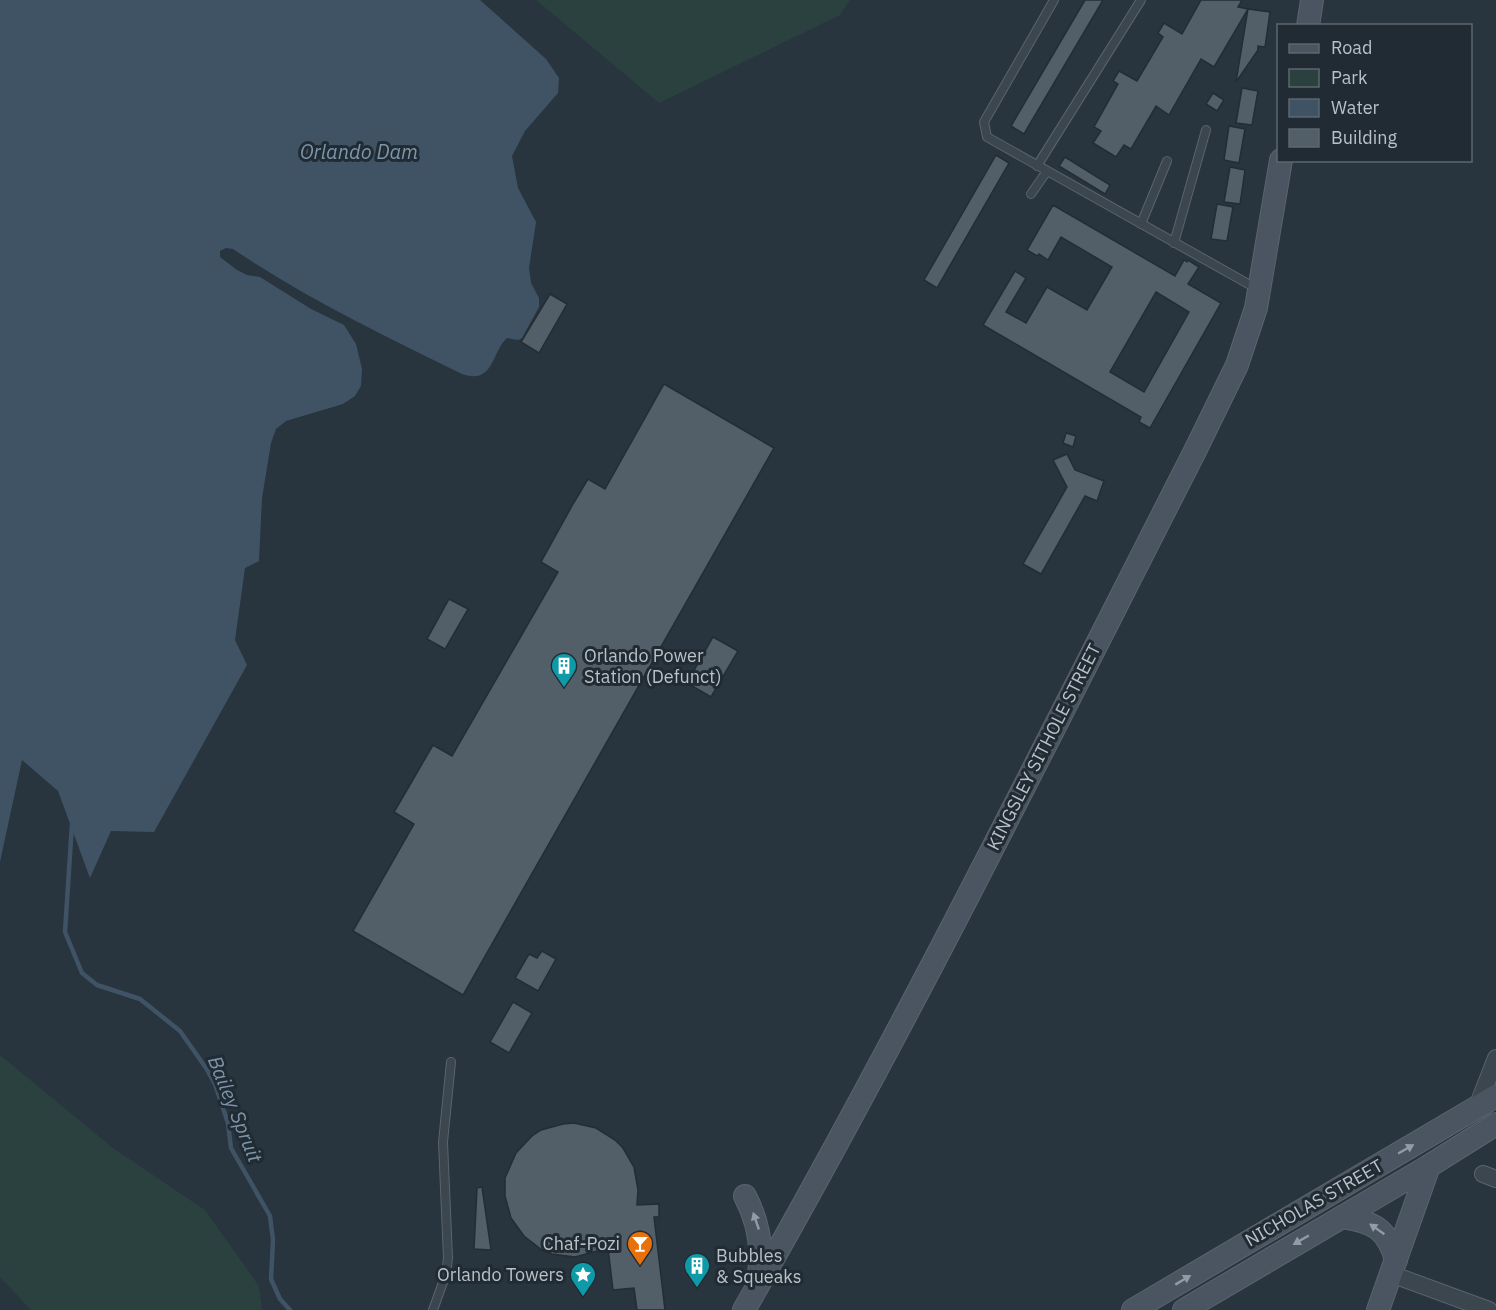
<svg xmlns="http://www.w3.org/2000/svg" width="1496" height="1310" viewBox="0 0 1496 1310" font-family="'IBM Plex Sans',sans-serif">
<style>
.green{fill:#2b4140}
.water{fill:#405365}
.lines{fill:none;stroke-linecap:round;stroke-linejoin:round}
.stream{stroke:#405365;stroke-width:4.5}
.building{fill:#525f69;stroke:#232d35;stroke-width:1.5;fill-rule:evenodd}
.lane-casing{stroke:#5a646c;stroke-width:10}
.street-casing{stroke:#5a646c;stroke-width:18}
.secondary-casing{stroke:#5a646c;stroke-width:24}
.lane{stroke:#3c464e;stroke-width:8}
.street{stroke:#3c464e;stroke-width:16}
.secondary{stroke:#4b5561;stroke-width:22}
.oneway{fill:#929ba5}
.labels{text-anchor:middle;stroke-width:6;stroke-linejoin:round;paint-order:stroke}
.poi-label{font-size:18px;fill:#b9c1c9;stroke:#212b33;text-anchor:start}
.street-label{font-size:18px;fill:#b9c1c9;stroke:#212b33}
.water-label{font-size:20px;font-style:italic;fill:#7d94a9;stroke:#212b33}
</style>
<rect width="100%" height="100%" fill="#28343e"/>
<g class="green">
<path d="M 536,0 L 850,0 L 840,15 L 659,103 Z"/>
<path d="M 0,1055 L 113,1148 L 205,1210 L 259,1286 L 262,1310 L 31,1310 L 0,1277 Z"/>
</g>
<path class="water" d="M 0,0 L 480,0 L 546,59 L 559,78 L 558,93 L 525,131 L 512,156 L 518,188 L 536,222 L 529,268 L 531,283 L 539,298 L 539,307 L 522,338 L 518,340 L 507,338 C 491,353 494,385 462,374 C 384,336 305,298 233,249 L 226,248 L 220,251 L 220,257 L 237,270 L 247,275 L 260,277 L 311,309 L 344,325 L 356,344 L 362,369 L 361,386 L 355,396 L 343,404 L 286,421 L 276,429 L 271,443 L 262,498 L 259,561 L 245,568 L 235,640 L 247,665 L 154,832 L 111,831 L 90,878 L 58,791 L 22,760 L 0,862 Z"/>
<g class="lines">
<path class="stream" d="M 72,824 L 65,932 L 82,973 L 97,985 L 140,999 L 180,1031 L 206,1068 L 215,1084 L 228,1123 L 231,1148 L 270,1216 L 273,1240 L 271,1279 L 280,1299 L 290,1310"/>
</g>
<g class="building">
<path d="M 1085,0 L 1103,0 L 1024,134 L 1011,126 Z"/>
<path d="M 1201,0 L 1242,0 L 1238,7 L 1248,9 L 1214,67 L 1201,59 L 1169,115 L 1156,106 L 1131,149 L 1124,145 L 1116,157 L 1093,143 L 1101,131 L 1094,127 L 1118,84 L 1113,81 L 1119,71 L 1137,81 L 1163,37 L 1158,33 L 1164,23 L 1182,34 Z"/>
<path d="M 1248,9 L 1270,12 L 1265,47 L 1258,46 L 1258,50 L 1236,82 Z"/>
<path d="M 1242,88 L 1258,91 L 1252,125 L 1236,123 Z"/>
<path d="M 1213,93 L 1224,100 L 1217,111 L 1206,104 Z"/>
<path d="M 1229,126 L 1245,129 L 1239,163 L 1224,160 Z"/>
<path d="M 996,155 L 1009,163 L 937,288 L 924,280 Z"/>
<path d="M 1065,157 L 1110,185 L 1105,194 L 1059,166 Z"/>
<path d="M 1230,167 L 1245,170 L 1240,204 L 1224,202 Z"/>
<path d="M 1217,204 L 1233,207 L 1227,241 L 1211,239 Z"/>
<path d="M 1053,205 L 1175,276 L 1184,260 L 1187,262 L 1188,260 L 1199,267 L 1188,284 L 1221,303 L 1150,428 L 1139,422 L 1141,417 L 983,325 L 1015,271 L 1026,278 L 1006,312 L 1026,323 L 1047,287 L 1087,310 L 1112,267 L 1061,237 L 1048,260 L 1039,254 L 1037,256 L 1027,250 ZM 1156,292 L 1189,312 L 1144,392 L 1110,372 Z"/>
<path d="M 550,294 L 567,304 L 539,353 L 521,342 Z"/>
<path d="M 664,384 L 774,448 L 463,995 L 353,931 L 414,824 L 394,812 L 411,783 L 433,745 L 452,756 L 558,572 L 541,562 L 573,504 L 588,479 L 605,489 Z"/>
<path d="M 1066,433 L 1076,436 L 1073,447 L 1063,443 Z"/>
<path d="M 1067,454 L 1075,470 L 1104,481 L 1097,501 L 1085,496 L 1041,574 L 1023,564 L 1067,487 L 1053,460 Z"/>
<path d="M 449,599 L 468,609 L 445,649 L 427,639 Z"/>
<path d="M 713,637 L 738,651 L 711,697 L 687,683 Z"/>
<path d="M 542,951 L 556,959 L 538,991 L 515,978 L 529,954 L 537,958 Z"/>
<path d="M 513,1002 L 532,1013 L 509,1053 L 490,1042 Z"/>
<path d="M 574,1123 L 596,1128 L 615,1140 L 623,1148 L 634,1167 L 638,1190 L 637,1205 L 659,1204 L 659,1217 L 654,1217 L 665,1310 L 637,1310 L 634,1288 L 613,1290 L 608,1248 L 575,1257 L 552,1254 L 542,1250 L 524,1236 L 511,1218 L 505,1196 L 505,1178 L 516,1153 L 532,1136 L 541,1130 L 563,1124 Z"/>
<path d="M 482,1187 L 491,1250 L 474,1249 L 477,1188 Z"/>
</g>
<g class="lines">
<defs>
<g id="lane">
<path d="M 1054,0 L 984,122 L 987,137 L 1259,290"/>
<path d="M 1037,166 L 1141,0"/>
<path d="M 1031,194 L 1047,171"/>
<path d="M 1141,224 L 1167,161"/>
<path d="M 1174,243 L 1206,130"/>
<path d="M 433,1310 L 446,1274 L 448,1258 L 443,1142 L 451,1062"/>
</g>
<g id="street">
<path d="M 1477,1107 L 1496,1058"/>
<path d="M 1483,1174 L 1496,1179"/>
<path d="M 1391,1274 L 1489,1310"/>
</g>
<g id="secondary">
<path d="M 1308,26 L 1312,0"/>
<path d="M 745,1196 C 759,1223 764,1249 758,1279"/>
<path d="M 1342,1217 C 1373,1222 1387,1228 1396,1260"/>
<path d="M 744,1310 C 905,1029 1048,739 1195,451 L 1237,365 L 1256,308 L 1281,160"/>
<path d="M 1133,1310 L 1496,1096"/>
<path d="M 1184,1310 L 1429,1166 L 1496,1124"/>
<path d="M 1378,1310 L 1429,1166"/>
</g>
</defs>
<use href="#lane" class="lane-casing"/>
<use href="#street" class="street-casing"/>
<use href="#secondary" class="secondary-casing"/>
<use href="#lane" class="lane"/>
<use href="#street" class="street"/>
<use href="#secondary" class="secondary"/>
</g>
<defs><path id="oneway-solid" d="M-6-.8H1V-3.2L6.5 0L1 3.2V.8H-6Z" transform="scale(1.5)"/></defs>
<g class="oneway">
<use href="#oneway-solid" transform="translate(1406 1149) rotate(-30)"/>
<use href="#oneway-solid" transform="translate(756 1221) rotate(-109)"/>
<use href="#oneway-solid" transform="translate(1377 1229) rotate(-145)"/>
<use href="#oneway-solid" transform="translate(1301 1240) rotate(150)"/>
<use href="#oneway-solid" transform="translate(1183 1280) rotate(-31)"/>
</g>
<defs>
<symbol id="building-pin" viewBox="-11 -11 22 30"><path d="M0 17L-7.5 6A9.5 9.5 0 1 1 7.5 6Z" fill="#0f9aa8" stroke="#212b33"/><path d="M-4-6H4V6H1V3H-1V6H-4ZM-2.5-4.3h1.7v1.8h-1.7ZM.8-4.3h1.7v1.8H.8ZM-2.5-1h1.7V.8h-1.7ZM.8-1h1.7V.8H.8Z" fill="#fff"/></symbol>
<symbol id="bar-pin" viewBox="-11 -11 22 30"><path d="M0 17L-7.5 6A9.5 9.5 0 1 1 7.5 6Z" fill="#e8710a" stroke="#212b33"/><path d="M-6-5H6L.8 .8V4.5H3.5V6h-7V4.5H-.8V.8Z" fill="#fff"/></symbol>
<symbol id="sight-pin" viewBox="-11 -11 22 30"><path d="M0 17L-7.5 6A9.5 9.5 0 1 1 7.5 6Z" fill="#0f9aa8" stroke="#212b33"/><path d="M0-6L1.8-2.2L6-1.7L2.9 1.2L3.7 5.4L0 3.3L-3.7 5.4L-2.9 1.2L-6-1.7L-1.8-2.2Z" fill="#fff"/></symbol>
</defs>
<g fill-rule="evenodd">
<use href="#building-pin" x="549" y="651" width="30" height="40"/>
<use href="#bar-pin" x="625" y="1229" width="30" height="40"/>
<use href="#building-pin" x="682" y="1251" width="30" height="40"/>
<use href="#sight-pin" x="568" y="1260" width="30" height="40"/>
</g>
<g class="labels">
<g class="poi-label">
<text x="584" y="662">Orlando Power<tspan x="584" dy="21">Station (Defunct)</tspan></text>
<text x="620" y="1250" text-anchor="end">Chaf-Pozi</text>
<text x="716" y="1262">Bubbles<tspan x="716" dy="21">&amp; Squeaks</tspan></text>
<text x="564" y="1281" text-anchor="end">Orlando Towers</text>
</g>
<g class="street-label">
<text transform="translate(1044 747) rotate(-63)" y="6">KINGSLEY SITHOLE STREET</text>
<text transform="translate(1314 1203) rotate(-30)" y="6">NICHOLAS STREET</text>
</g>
<g class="water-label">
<text x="359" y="159">Orlando Dam</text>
<text transform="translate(235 1109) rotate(68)" y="7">Bailey Spruit</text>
</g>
</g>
<rect x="1277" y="24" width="195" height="138" fill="#212b33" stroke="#5e676f" stroke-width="1.5"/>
<rect x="1289" y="44" width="30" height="9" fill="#4b5561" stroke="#5e676f" stroke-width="1.5"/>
<text x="1331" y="54" font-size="18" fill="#b9c1c9">Road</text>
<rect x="1289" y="69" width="30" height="18" fill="#2b4140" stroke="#5e676f" stroke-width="1.5"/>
<text x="1331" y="84" font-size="18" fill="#b9c1c9">Park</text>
<rect x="1289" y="99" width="30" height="18" fill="#405365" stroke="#5e676f" stroke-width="1.5"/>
<text x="1331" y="114" font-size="18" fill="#b9c1c9">Water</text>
<rect x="1289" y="129" width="30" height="18" fill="#525f69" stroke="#5e676f" stroke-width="1.5"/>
<text x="1331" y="144" font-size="18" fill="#b9c1c9">Building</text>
</svg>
